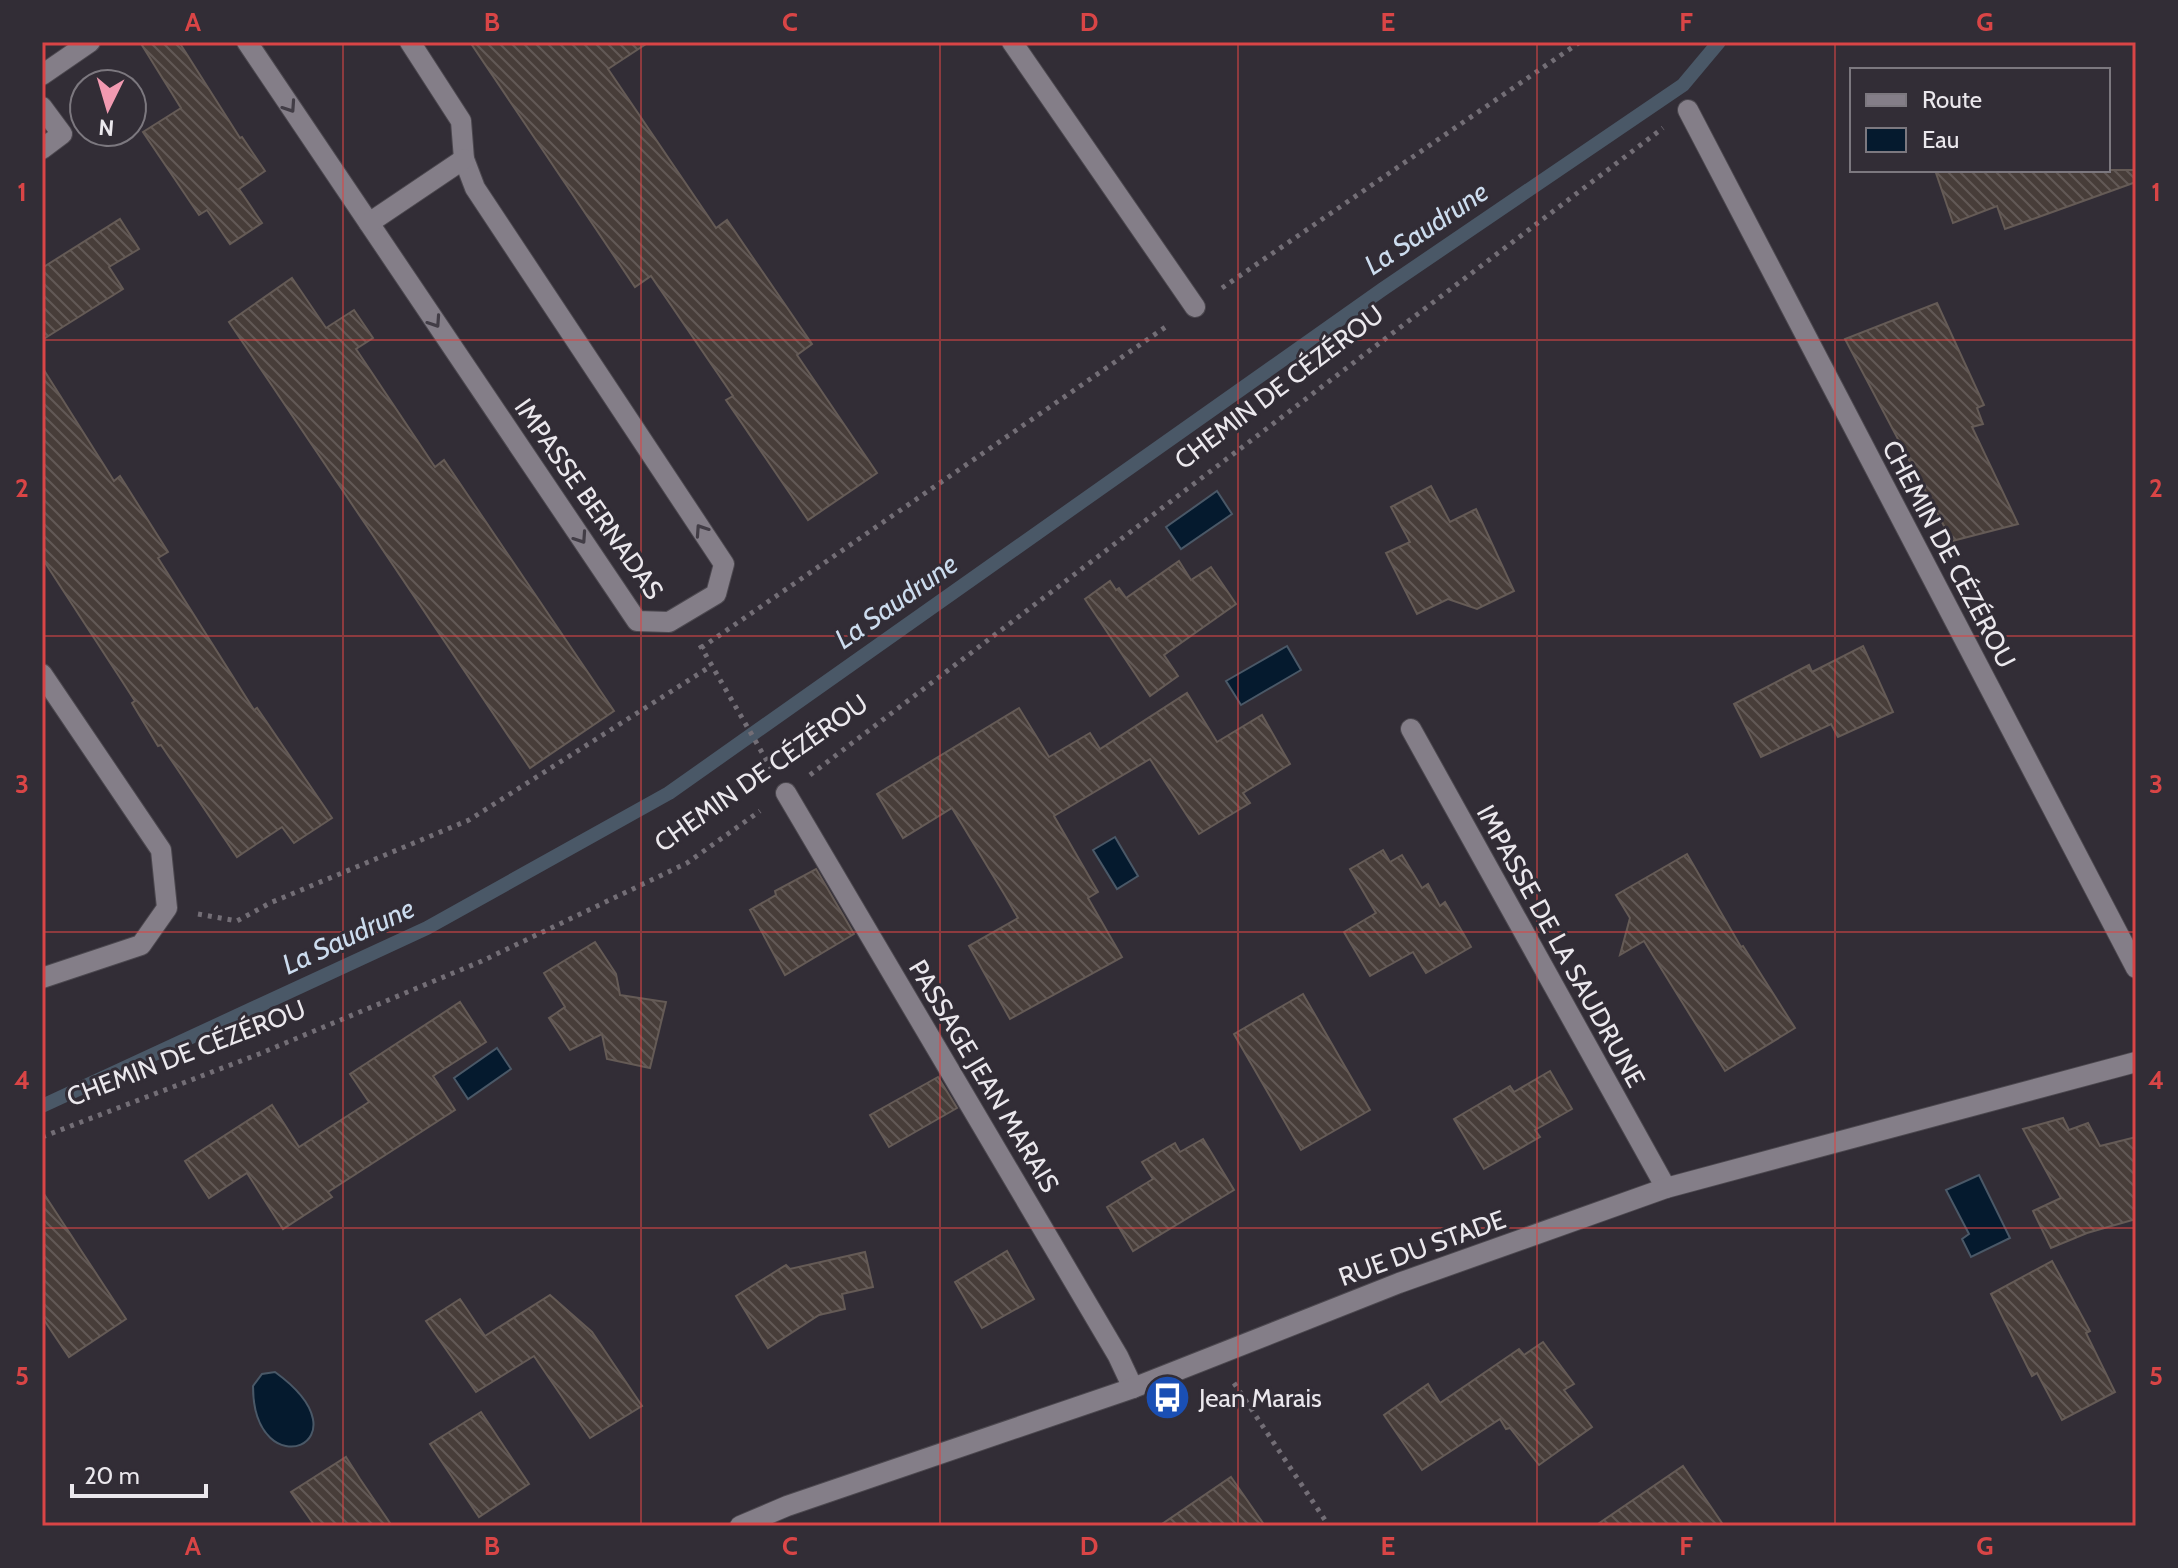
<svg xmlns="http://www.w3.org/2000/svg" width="2178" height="1568" viewBox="0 0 2178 1568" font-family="Cabin,sans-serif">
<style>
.water{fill:#051a2e;stroke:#4a5867;stroke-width:2}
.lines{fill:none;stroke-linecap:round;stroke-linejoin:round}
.stream{stroke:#4a5867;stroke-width:14}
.building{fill:url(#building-back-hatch);stroke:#655b56;stroke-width:2}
.service-casing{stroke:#4c484f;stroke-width:22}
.minor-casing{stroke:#4c484f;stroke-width:22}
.tertiary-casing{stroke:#4c484f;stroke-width:22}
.path{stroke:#736e76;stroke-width:5;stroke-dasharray:4 6;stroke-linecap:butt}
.service{stroke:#847e88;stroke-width:20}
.minor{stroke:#847e88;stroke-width:20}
.tertiary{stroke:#847e88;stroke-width:20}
.oneway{stroke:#423d46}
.grid{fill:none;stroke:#d94546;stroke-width:2;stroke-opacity:0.55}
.labels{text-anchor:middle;stroke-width:6;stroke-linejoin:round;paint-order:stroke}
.street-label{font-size:26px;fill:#ebe8ed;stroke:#322d36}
.poi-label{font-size:26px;fill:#ebe8ed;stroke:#322d36;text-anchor:start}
.water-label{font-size:28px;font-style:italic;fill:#ccdcee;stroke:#322d36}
.neatline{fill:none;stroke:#d94546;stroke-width:3}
.grid-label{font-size:26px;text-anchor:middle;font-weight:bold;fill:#d94546}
</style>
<defs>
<pattern id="building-back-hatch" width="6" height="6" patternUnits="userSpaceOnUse" patternTransform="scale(2)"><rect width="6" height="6" fill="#473d39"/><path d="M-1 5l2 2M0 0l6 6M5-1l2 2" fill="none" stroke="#625956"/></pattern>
</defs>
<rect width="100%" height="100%" fill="#322d36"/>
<g class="water">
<path d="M 1217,491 L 1232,514 L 1181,549 L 1166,527 Z"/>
<path d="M 1287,646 L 1301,670 L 1241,705 L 1226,681 Z"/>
<path d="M 1115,837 L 1138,876 L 1117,889 L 1093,850 Z"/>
<path d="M 497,1048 L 511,1069 L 468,1099 L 454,1078 Z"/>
<path d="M 1979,1175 L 2010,1238 L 1971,1257 L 1962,1239 L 1969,1234 L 1946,1190 Z"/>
<path d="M 275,1372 C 373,1443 253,1490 253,1386 L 262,1374 Z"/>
</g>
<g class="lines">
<path class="stream" d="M 42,1106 L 427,928 L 669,793 L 1383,289 L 1683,85 L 1719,42"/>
</g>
<g class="building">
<path d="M 140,42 L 179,42 L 240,138 L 242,137 L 265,171 L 239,189 L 262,223 L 230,244 L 207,210 L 199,215 L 143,132 L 181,108 Z"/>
<path d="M 470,42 L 649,42 L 608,69 L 716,228 L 727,220 L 812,344 L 797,355 L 877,473 L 808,520 L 726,400 L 733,396 L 651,276 L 635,287 Z"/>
<path d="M 1935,170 L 2136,170 L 2136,182 L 2005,229 L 1997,206 L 1953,223 Z"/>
<path d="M 120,219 L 139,249 L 109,267 L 123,289 L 42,340 L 42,268 Z"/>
<path d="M 292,278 L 326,328 L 354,310 L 373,338 L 356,349 L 435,467 L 444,460 L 614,711 L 530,768 L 229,322 Z"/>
<path d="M 1937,303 L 1984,405 L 1977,408 L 1983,424 L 1972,427 L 2018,524 L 1952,541 L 1845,339 Z"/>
<path d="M 42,367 L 114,481 L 120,476 L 168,552 L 158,558 L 254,710 L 257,708 L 332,818 L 294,843 L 282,827 L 237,857 L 161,745 L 158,746 L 132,703 L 135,701 L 42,558 Z"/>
<path d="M 1431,486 L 1450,522 L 1476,509 L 1514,591 L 1477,609 L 1448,599 L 1417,614 L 1386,553 L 1410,542 L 1391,507 Z"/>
<path d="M 1179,561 L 1191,580 L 1211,567 L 1236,604 L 1164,655 L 1178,676 L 1150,696 L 1085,599 L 1110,581 L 1116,590 L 1119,588 L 1126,598 Z"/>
<path d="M 1863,646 L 1893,712 L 1838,737 L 1831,724 L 1761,757 L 1734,704 L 1809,665 L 1812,672 Z"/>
<path d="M 1187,693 L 1217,742 L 1262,715 L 1290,764 L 1243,793 L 1250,803 L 1199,834 L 1150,759 L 1054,816 L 1098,892 L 1088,898 L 1122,957 L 1010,1019 L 969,946 L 1018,918 L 1006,897 L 952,808 L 903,838 L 877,794 L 1019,708 L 1049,757 L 1090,733 L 1100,749 Z"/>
<path d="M 1383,850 L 1390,862 L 1402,855 L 1422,888 L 1428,884 L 1440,906 L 1445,902 L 1471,947 L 1426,973 L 1413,952 L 1370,976 L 1344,932 L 1376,913 L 1350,869 Z"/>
<path d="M 1687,854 L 1741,947 L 1743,946 L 1795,1028 L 1725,1071 L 1644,941 L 1620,955 L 1630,918 L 1616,895 Z"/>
<path d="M 816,869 L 854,934 L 785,975 L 750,910 L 776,895 L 775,891 Z"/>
<path d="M 595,942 L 616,974 L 620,995 L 666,1002 L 650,1068 L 607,1059 L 602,1034 L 570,1050 L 549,1018 L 565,1007 L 544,973 Z"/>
<path d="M 1303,994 L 1370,1110 L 1301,1150 L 1234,1034 Z"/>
<path d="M 460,1002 L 486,1042 L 433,1076 L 455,1110 L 328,1192 L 332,1197 L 283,1229 L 247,1173 L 209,1198 L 185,1161 L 272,1105 L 299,1147 L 369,1102 L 350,1074 Z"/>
<path d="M 1550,1071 L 1572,1109 L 1535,1130 L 1540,1137 L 1484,1169 L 1454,1119 L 1510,1086 L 1514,1092 Z"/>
<path d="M 938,1077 L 957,1108 L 889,1147 L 870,1115 Z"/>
<path d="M 2063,1118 L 2069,1130 L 2088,1123 L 2100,1146 L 2136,1137 L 2136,1219 L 2087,1233 L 2051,1248 L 2033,1211 L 2061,1198 L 2023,1129 Z"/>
<path d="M 1203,1139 L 1234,1190 L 1133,1251 L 1107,1207 L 1153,1179 L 1142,1162 L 1175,1143 L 1180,1152 Z"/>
<path d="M 42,1191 L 126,1319 L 69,1357 L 42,1317 Z"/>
<path d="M 1007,1251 L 1034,1299 L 982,1328 L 955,1282 Z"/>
<path d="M 865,1252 L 873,1287 L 842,1294 L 845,1309 L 819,1315 L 768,1348 L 736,1296 L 786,1265 L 790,1269 Z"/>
<path d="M 2052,1261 L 2090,1331 L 2086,1333 L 2115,1392 L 2062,1420 L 2037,1373 L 2032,1376 L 1991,1294 Z"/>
<path d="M 550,1295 L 592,1332 L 642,1406 L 590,1438 L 534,1356 L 476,1392 L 426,1321 L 460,1299 L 485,1336 Z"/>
<path d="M 1543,1342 L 1574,1384 L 1564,1390 L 1592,1427 L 1539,1465 L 1510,1428 L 1506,1429 L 1500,1419 L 1422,1470 L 1384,1415 L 1428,1384 L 1440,1403 L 1519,1349 L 1524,1355 Z"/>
<path d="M 481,1412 L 529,1484 L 479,1517 L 430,1444 Z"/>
<path d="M 346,1457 L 360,1479 L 392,1526 L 315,1526 L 291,1492 Z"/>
<path d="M 1683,1466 L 1724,1526 L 1595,1526 Z"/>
<path d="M 1231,1477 L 1265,1526 L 1159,1526 Z"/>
</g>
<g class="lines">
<defs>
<g id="service">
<path d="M 247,42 L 637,621 L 669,622 L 716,594 L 724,564 L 475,188 L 464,159 L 461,121 L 410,42"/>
<path d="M 369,223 L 464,159"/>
</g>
<g id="minor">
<path d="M 1012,42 L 1195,307"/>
<path d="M 42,75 L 90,42"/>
<path d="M 42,107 L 62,134 L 42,149"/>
<path d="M 1688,110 L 2136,968"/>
<path d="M 42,674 L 161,850 L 167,908 L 141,945 L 42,978"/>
<path d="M 1411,729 L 1666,1188"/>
<path d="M 786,793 L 1118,1356 L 1133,1388"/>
</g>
<path id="tertiary" d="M 740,1526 L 787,1506 L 1133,1388 L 1399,1283 L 1666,1188 L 2136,1062"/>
</defs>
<use href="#service" class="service-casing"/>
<use href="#minor" class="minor-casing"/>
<use href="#tertiary" class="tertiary-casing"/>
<g class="path">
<path d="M 1222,288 L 1580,42"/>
<path d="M 700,645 L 771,768"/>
<path d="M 701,648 L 1167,326"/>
<path d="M 810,775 L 1663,128"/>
<path d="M 198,914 L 237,921 L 270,903 L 469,820 L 711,666"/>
<path d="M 42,1137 L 259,1054 L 482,961 L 687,863 L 760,811"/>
<path d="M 1234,1383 L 1329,1526"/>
</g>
<use href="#service" class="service"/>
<use href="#minor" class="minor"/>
<use href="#tertiary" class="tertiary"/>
</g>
<defs><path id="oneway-chevron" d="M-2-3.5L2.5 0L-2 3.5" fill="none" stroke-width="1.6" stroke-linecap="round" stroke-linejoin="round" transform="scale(2)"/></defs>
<g class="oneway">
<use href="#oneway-chevron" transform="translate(290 107) rotate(56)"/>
<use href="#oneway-chevron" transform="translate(435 322) rotate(56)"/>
<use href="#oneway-chevron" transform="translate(701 530) rotate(-124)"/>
<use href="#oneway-chevron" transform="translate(581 538) rotate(56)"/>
</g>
<path class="grid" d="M 343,42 L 343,1526M 641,42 L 641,1526M 940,42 L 940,1526M 1238,42 L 1238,1526M 1537,42 L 1537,1526M 1835,42 L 1835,1526M 42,340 L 2136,340M 42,636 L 2136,636M 42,932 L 2136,932M 42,1228 L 2136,1228"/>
<defs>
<symbol id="bus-disc" viewBox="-11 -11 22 22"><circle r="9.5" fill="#1a4fb4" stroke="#322d36"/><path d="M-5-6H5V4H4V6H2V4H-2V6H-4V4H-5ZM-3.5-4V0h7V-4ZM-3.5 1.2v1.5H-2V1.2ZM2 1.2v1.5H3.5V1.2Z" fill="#fff"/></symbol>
</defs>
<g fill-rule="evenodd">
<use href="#bus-disc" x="1142" y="1372" width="51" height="51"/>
</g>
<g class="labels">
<g class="street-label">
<text transform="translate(1279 387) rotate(-37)" y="9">CHEMIN DE CÉZÉROU</text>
<text transform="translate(589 499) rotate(55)" y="9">IMPASSE BERNADAS</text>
<text transform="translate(1949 554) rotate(62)" y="9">CHEMIN DE CÉZÉROU</text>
<text transform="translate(761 773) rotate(-35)" y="9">CHEMIN DE CÉZÉROU</text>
<text transform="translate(1561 946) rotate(61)" y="9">IMPASSE DE LA SAUDRUNE</text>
<text transform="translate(186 1053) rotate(-21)" y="9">CHEMIN DE CÉZÉROU</text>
<text transform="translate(984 1076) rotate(59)" y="9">PASSAGE JEAN MARAIS</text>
<text transform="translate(1422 1248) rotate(-20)" y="9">RUE DU STADE</text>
</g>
<g class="poi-label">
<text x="1199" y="1407">Jean Marais</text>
</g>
<g class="water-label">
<text transform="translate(1426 228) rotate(-34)" y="10">La Saudrune</text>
<text transform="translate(896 601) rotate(-35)" y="10">La Saudrune</text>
<text transform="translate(348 936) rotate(-25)" y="10">La Saudrune</text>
</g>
</g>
<rect width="2178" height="1568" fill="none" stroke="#322d36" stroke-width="88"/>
<rect x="1850" y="68" width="260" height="104" fill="#322d36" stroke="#7c787f" stroke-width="2"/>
<rect x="1866" y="94" width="40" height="12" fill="#847e88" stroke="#7c787f" stroke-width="2"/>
<text x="1922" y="108" font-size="24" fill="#ebe8ed">Route</text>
<rect x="1866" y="128" width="40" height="24" fill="#051a2e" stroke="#7c787f" stroke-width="2"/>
<text x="1922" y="148" font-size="24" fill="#ebe8ed">Eau</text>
<g transform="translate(108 108) rotate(185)"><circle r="38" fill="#322d36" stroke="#7c787f" stroke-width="2"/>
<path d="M0-6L14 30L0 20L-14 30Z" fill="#f19ab1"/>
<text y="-12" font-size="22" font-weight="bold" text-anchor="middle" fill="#ebe8ed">N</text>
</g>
<path d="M72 1484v12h134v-12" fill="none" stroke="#ebe8ed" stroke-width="4"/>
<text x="84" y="1484" font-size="24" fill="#ebe8ed" stroke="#322d36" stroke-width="6" paint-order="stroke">20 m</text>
<rect x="44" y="44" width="2090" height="1480" class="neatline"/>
<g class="grid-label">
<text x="193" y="31">A</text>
<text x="492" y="31">B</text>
<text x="790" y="31">C</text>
<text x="1089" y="31">D</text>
<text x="1388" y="31">E</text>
<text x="1686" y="31">F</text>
<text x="1985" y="31">G</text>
<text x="22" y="201">1</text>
<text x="2156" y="201">1</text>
<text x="22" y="497">2</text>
<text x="2156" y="497">2</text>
<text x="22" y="793">3</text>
<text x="2156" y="793">3</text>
<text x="22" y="1089">4</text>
<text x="2156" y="1089">4</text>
<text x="22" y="1385">5</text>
<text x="2156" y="1385">5</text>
<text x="193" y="1555">A</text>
<text x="492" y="1555">B</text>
<text x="790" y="1555">C</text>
<text x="1089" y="1555">D</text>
<text x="1388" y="1555">E</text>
<text x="1686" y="1555">F</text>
<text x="1985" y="1555">G</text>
</g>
</svg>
